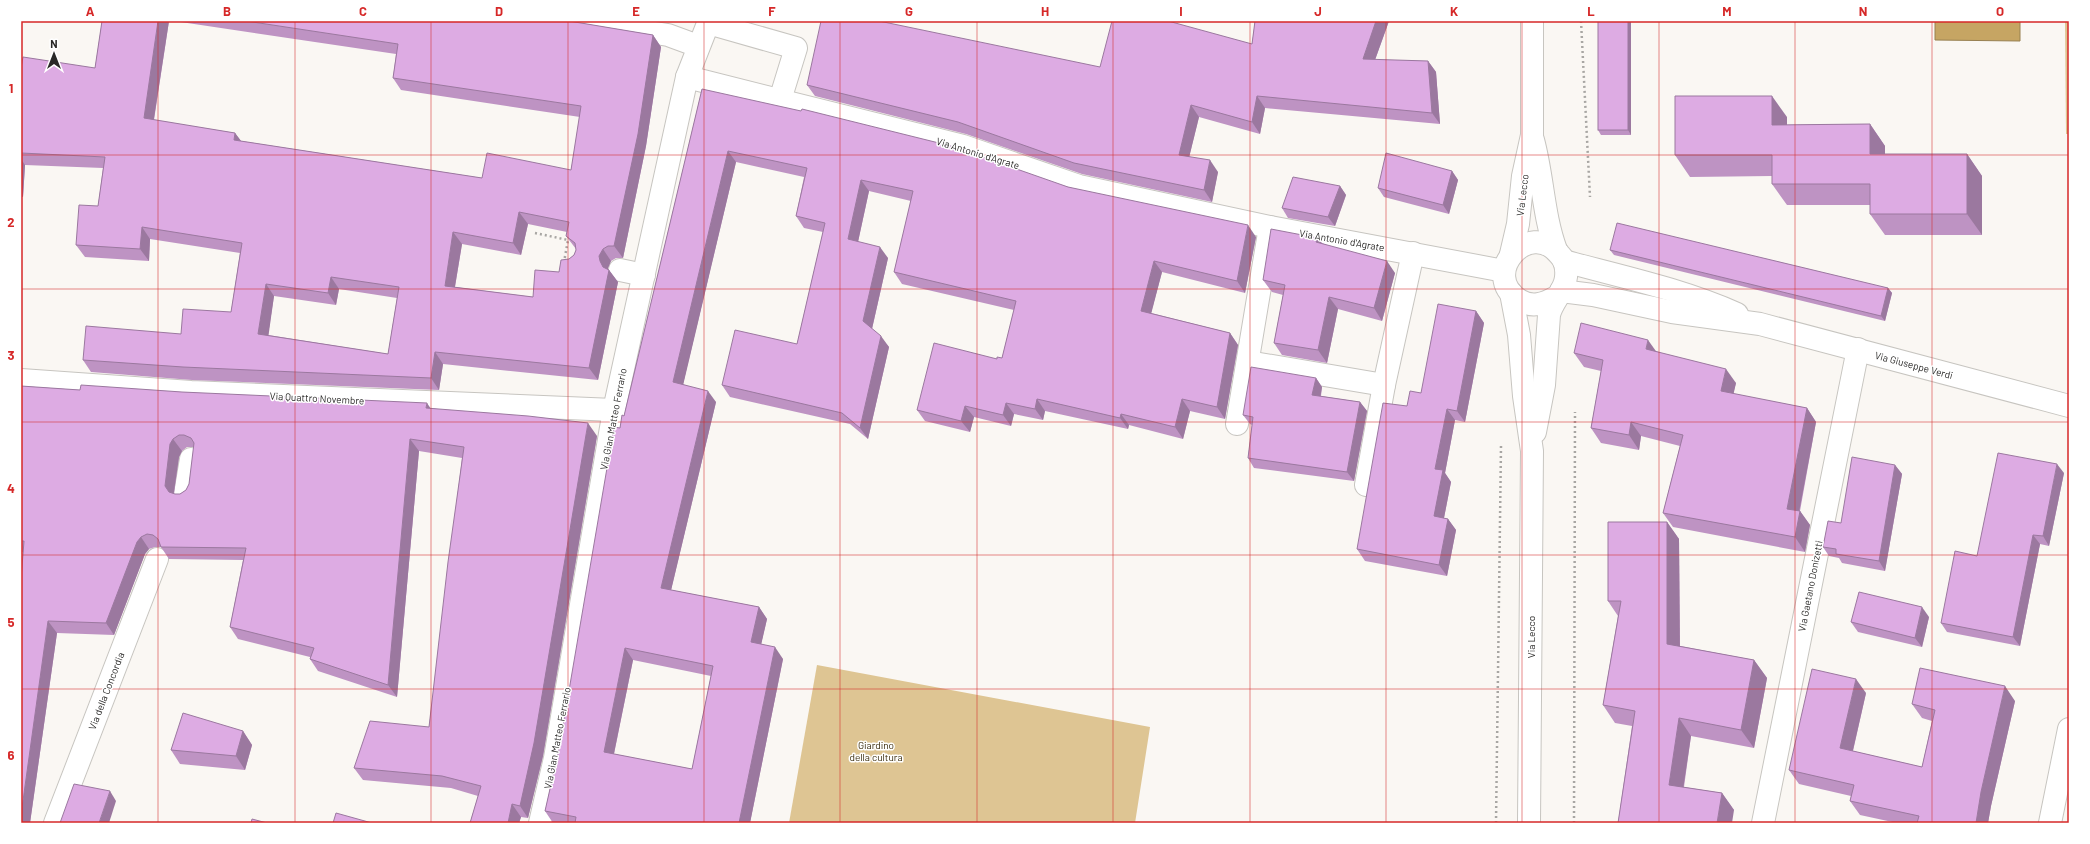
<svg xmlns="http://www.w3.org/2000/svg" width="2090" height="844" viewBox="0 0 2090 844" font-family="Barlow,sans-serif">
<style>
.green{fill:#dec593}
.water{fill:#c6a563;stroke:#978051}
.lines{fill:none;stroke-linecap:round;stroke-linejoin:round}
.minor-casing{stroke:#c7c5c0;stroke-width:24}
.path{stroke:#a8a6a3;stroke-width:2.5;stroke-dasharray:2 3;stroke-linecap:butt}
.minor{stroke:#fff;stroke-width:22}
.wall{fill:#be93c3;fill-rule:evenodd}
.shaded-wall{fill:#9b789f}
.building{fill:#ddabe3;stroke:#9b789f;fill-rule:evenodd}
.grid{fill:none;stroke:#d62828;stroke-width:1;stroke-opacity:0.55}
.labels{text-anchor:middle;stroke-width:3;stroke-linejoin:round;paint-order:stroke}
.street-label{font-size:10px;fill:#292827;stroke:#fff}
.park-label{font-size:10px;fill:#382a0b;stroke:#fff}
.neatline{fill:none;stroke:#d62828;stroke-width:1.5}
.grid-label{font-size:13px;text-anchor:middle;font-weight:bold;fill:#d62828}
</style>
<rect width="100%" height="100%" fill="#faf7f3"/>
<g class="green">
<path d="M 2065,21 L 2069,21 L 2069,134 L 2066,134 Z"/>
<path d="M 817,665 L 1150,727 L 1135,823 L 789,823 Z"/>
</g>
<path class="water" d="M 1935,21 L 2020,21 L 2020,41 L 1935,40 Z"/>
<g class="lines">
<defs>
<g id="minor">
<path d="M 580,21 L 668,35 L 698,46"/>
<path d="M 708,23 L 796,48 L 780,100"/>
<path d="M 687,77 L 963,146 L 1079,186 L 1270,227 L 1504,271"/>
<path d="M 1533,140 C 1543,177 1543,215 1556,250"/>
<path d="M 1511,254 L 1518,224 L 1523,176 L 1532,135 L 1532,21"/>
<path d="M 1564,261 C 1622,277 1681,289 1737,314"/>
<path d="M 620,270 L 644,275"/>
<path d="M 1561,291 L 1593,295 L 1672,312 L 1760,324 L 2069,406"/>
<path d="M 1511,293 L 1519,335 L 1524,396 L 1532,451 L 1529,823"/>
<path d="M 1248,362 L 1384,385"/>
<path d="M 21,380 L 191,392 L 614,410"/>
<path d="M 1237,424 L 1270,227"/>
<path d="M 1535,432 L 1544,385 L 1549,315 C 1552,301 1565,291 1566,277 C 1567,268 1565,260 1559,254 C 1529,218 1479,274 1519,300 C 1532,308 1544,304 1556,297"/>
<path d="M 1366,485 L 1384,385 L 1413,253"/>
<path d="M 185,494 L 191,459"/>
<path d="M 55,823 L 157,559"/>
<path d="M 540,823 L 555,758 L 614,410 L 687,77 L 709,21"/>
<path d="M 1763,823 L 1858,349"/>
<path d="M 2050,823 L 2069,729"/>
</g>
</defs>
<use href="#minor" class="minor-casing"/>
<g class="path">
<path d="M 1581,21 L 1590,197"/>
<path d="M 535,233 L 568,240 L 564,262"/>
<path d="M 1496,823 L 1501,446"/>
<path d="M 1574,823 L 1575,412"/>
</g>
<use href="#minor" class="minor"/>
</g>
<g class="wall">
<path d="M 102,21 L 169,21 L 154,120 L 235,133 L 241,141 L 482,178 L 571,170 L 580,117 L 401,90 L 393,78 L 396,54 L 174,21 L 569,21 L 653,35 L 661,47 L 646,146 L 623,258 L 616,258 L 611,261 L 608,268 L 608,269 L 609,270 L 618,282 L 598,380 L 443,364 L 439,390 L 192,380 L 91,372 L 83,360 L 181,334 L 231,312 L 240,253 L 150,239 L 149,261 L 85,257 L 76,245 L 98,206 L 103,168 L 25,165 L 23,197 L 21,197 L 21,68 L 95,68 ZM 528,224 L 567,232 L 566,236 L 576,249 L 576,250 L 574,255 L 569,259 L 559,272 L 533,297 L 455,287 L 462,244 L 521,255 ZM 339,289 L 397,298 L 388,354 L 268,335 L 274,296 L 336,305 Z"/>
<path d="M 1255,21 L 1389,21 L 1375,60 L 1428,61 L 1436,72 L 1440,124 L 1265,108 L 1260,134 L 1199,117 L 1189,157 L 1218,172 L 1212,202 L 1082,174 L 966,134 L 815,96 L 807,85 L 1100,67 L 1252,44 Z"/>
<path d="M 1598,21 L 1631,21 L 1631,135 L 1601,135 L 1598,130 Z"/>
<path d="M 702,89 L 1256,237 L 1245,293 L 1162,272 L 1151,313 L 1230,333 L 1238,345 L 1225,419 L 1190,411 L 1183,439 L 1129,425 L 1128,429 L 1045,411 L 1043,420 L 1014,414 L 1011,426 L 974,417 L 970,432 L 925,421 L 917,410 L 997,359 L 1002,358 L 1014,310 L 902,284 L 894,272 L 911,201 L 869,191 L 858,242 L 888,258 L 872,329 L 889,347 L 868,439 L 850,424 L 730,397 L 722,385 L 797,344 L 823,232 L 804,228 L 796,216 L 804,177 L 736,162 L 683,384 L 716,402 L 671,590 L 759,607 L 767,619 L 761,644 L 783,659 L 750,823 L 553,823 L 545,811 L 559,749 L 620,428 L 624,416 ZM 633,660 L 711,676 L 692,769 L 614,754 Z"/>
<path d="M 1787,117 L 1787,125 L 1870,124 L 1885,146 L 1885,154 L 1967,154 L 1982,176 L 1982,235 L 1885,235 L 1870,214 L 1870,205 L 1787,205 L 1772,184 L 1772,176 L 1690,177 L 1675,155 Z"/>
<path d="M 1452,171 L 1458,180 L 1449,214 L 1384,197 L 1378,188 Z"/>
<path d="M 1340,186 L 1346,195 L 1335,226 L 1288,218 L 1282,208 Z"/>
<path d="M 1318,238 L 1322,243 L 1395,273 L 1382,321 L 1338,309 L 1327,363 L 1282,355 L 1274,343 L 1283,295 L 1272,292 L 1263,280 Z"/>
<path d="M 1610,250 L 1888,288 L 1892,293 L 1885,321 L 1614,255 Z"/>
<path d="M 1476,311 L 1484,323 L 1465,422 L 1455,420 L 1445,473 L 1451,482 L 1444,518 L 1448,519 L 1456,530 L 1447,576 L 1365,561 L 1357,549 L 1407,406 L 1421,393 Z"/>
<path d="M 1656,351 L 1736,383 L 1733,394 L 1807,408 L 1816,422 L 1800,511 L 1810,525 L 1805,552 L 1673,527 L 1663,513 L 1680,446 L 1641,436 L 1639,450 L 1601,443 L 1591,428 L 1601,371 L 1584,367 L 1574,353 Z"/>
<path d="M 1316,378 L 1322,387 L 1321,396 L 1360,402 L 1367,411 L 1354,481 L 1254,468 L 1248,458 L 1252,425 L 1250,424 L 1243,415 Z"/>
<path d="M 21,386 L 80,390 L 182,392 L 431,408 L 597,436 L 543,756 L 528,818 L 521,817 L 519,823 L 470,823 L 478,796 L 451,788 L 363,780 L 354,768 L 429,727 L 462,458 L 419,451 L 397,697 L 318,671 L 310,659 L 310,657 L 238,639 L 230,627 L 243,560 L 169,559 L 161,547 L 155,547 L 149,549 L 145,554 L 114,635 L 57,633 L 30,823 L 21,823 L 23,552 L 21,552 ZM 187,447 L 194,447 L 189,484 L 186,490 L 180,494 L 174,494 L 179,457 L 182,451 Z"/>
<path d="M 1895,465 L 1902,474 L 1885,571 L 1842,563 L 1839,558 L 1829,556 L 1823,547 L 1841,523 Z"/>
<path d="M 2064,473 L 2049,546 L 2040,544 L 2020,646 L 1947,632 L 1941,623 L 1977,556 Z"/>
<path d="M 1667,522 L 1679,539 L 1680,646 L 1754,660 L 1767,678 L 1754,748 L 1691,736 L 1684,787 L 1722,793 L 1734,810 L 1618,823 L 1632,726 L 1615,723 L 1603,705 L 1618,616 L 1608,601 Z"/>
<path d="M 1929,617 L 1922,647 L 1858,632 L 1851,622 Z"/>
<path d="M 1866,693 L 1853,751 L 1922,767 L 1932,721 L 1922,718 L 1912,704 L 2015,701 L 1991,806 L 1988,823 L 1897,823 L 1860,815 L 1850,801 L 1851,796 L 1799,784 L 1789,770 Z"/>
<path d="M 243,731 L 252,745 L 245,770 L 180,764 L 171,750 Z"/>
</g>
<g class="shaded-wall">
<path d="M 158,21 L 169,21 L 152,131 L 144,118 Z"/>
<path d="M 1376,21 L 1389,21 L 1371,71 L 1363,59 Z"/>
<path d="M 1628,21 L 1631,21 L 1631,135 L 1628,130 Z"/>
<path d="M 653,35 L 661,47 L 646,146 L 623,258 L 614,246 Z"/>
<path d="M 1428,61 L 1436,72 L 1440,124 L 1432,113 Z"/>
<path d="M 1257,96 L 1265,108 L 1260,134 L 1252,122 Z"/>
<path d="M 1772,96 L 1787,117 L 1787,146 L 1772,125 Z"/>
<path d="M 1191,105 L 1199,117 L 1187,166 L 1179,155 Z"/>
<path d="M 1870,124 L 1885,146 L 1885,176 L 1870,154 Z"/>
<path d="M 235,133 L 244,145 L 234,140 Z"/>
<path d="M 728,151 L 736,162 L 681,394 L 673,382 Z"/>
<path d="M 1967,154 L 1982,176 L 1982,235 L 1967,214 Z"/>
<path d="M 21,159 L 25,165 L 23,197 L 21,194 Z"/>
<path d="M 1210,160 L 1218,172 L 1212,202 L 1204,190 Z"/>
<path d="M 1452,171 L 1458,180 L 1449,214 L 1443,205 Z"/>
<path d="M 861,180 L 869,191 L 856,251 L 848,239 Z"/>
<path d="M 1340,186 L 1346,195 L 1335,226 L 1328,217 Z"/>
<path d="M 519,212 L 528,224 L 521,255 L 513,243 Z"/>
<path d="M 1248,225 L 1256,237 L 1245,293 L 1237,281 Z"/>
<path d="M 142,227 L 150,239 L 149,261 L 140,249 Z"/>
<path d="M 453,232 L 462,244 L 453,298 L 445,286 Z"/>
<path d="M 1318,238 L 1326,250 L 1316,242 Z"/>
<path d="M 880,247 L 888,258 L 871,333 L 863,321 Z"/>
<path d="M 603,249 L 611,261 L 608,268 L 608,274 L 609,270 L 618,282 L 598,380 L 589,368 L 600,261 L 599,256 Z"/>
<path d="M 1154,261 L 1162,272 L 1149,322 L 1141,311 Z"/>
<path d="M 1387,261 L 1395,273 L 1382,321 L 1374,308 Z"/>
<path d="M 331,277 L 339,289 L 336,305 L 328,293 Z"/>
<path d="M 266,284 L 274,296 L 267,346 L 258,334 Z"/>
<path d="M 1888,288 L 1892,293 L 1885,321 L 1881,316 Z"/>
<path d="M 1329,297 L 1338,309 L 1327,363 L 1318,350 Z"/>
<path d="M 1476,311 L 1484,323 L 1465,422 L 1457,411 Z"/>
<path d="M 1230,333 L 1238,345 L 1225,419 L 1217,407 Z"/>
<path d="M 881,336 L 889,347 L 868,439 L 860,428 Z"/>
<path d="M 1648,340 L 1658,354 L 1646,349 Z"/>
<path d="M 435,352 L 443,364 L 439,390 L 431,378 Z"/>
<path d="M 1726,369 L 1736,383 L 1731,405 L 1721,391 Z"/>
<path d="M 1316,378 L 1322,387 L 1319,405 L 1312,395 Z"/>
<path d="M 708,391 L 716,402 L 669,599 L 661,588 Z"/>
<path d="M 1037,399 L 1045,411 L 1043,420 L 1035,409 Z"/>
<path d="M 1182,399 L 1190,411 L 1183,439 L 1175,427 Z"/>
<path d="M 1360,402 L 1367,411 L 1354,481 L 1347,472 Z"/>
<path d="M 427,403 L 435,415 L 426,408 Z"/>
<path d="M 1006,403 L 1014,414 L 1011,426 L 1003,415 Z"/>
<path d="M 965,406 L 974,417 L 970,432 L 961,421 Z"/>
<path d="M 1807,408 L 1816,422 L 1797,523 L 1787,509 Z"/>
<path d="M 1447,409 L 1455,420 L 1445,473 L 1451,482 L 1442,528 L 1434,516 L 1435,469 Z"/>
<path d="M 1121,414 L 1129,425 L 1128,429 L 1120,418 Z"/>
<path d="M 1631,422 L 1641,436 L 1639,450 L 1629,435 Z"/>
<path d="M 588,423 L 597,436 L 543,756 L 528,818 L 520,806 Z"/>
<path d="M 173,439 L 182,451 L 179,457 L 173,498 L 165,486 L 170,444 Z"/>
<path d="M 410,439 L 419,451 L 397,697 L 388,685 Z"/>
<path d="M 2057,464 L 2064,473 L 2049,546 L 2043,536 Z"/>
<path d="M 1895,465 L 1902,474 L 1885,571 L 1879,561 Z"/>
<path d="M 1800,511 L 1810,525 L 1805,552 L 1795,537 Z"/>
<path d="M 1448,519 L 1456,530 L 1447,576 L 1439,565 Z"/>
<path d="M 1667,522 L 1679,539 L 1680,662 L 1667,644 Z"/>
<path d="M 2033,535 L 2040,544 L 2020,646 L 2013,637 Z"/>
<path d="M 141,537 L 149,549 L 145,554 L 114,635 L 106,623 L 137,542 Z"/>
<path d="M 759,607 L 767,619 L 759,654 L 751,642 Z"/>
<path d="M 1922,607 L 1929,617 L 1922,647 L 1915,638 Z"/>
<path d="M 48,621 L 57,633 L 30,823 L 21,823 L 21,815 Z"/>
<path d="M 775,647 L 783,659 L 750,823 L 739,823 Z"/>
<path d="M 625,648 L 633,660 L 612,763 L 604,752 Z"/>
<path d="M 1754,660 L 1767,678 L 1754,748 L 1741,730 Z"/>
<path d="M 1856,679 L 1866,693 L 1850,763 L 1840,748 Z"/>
<path d="M 2005,686 L 2015,701 L 1991,806 L 1988,823 L 1976,823 L 1981,792 Z"/>
<path d="M 1679,718 L 1691,736 L 1681,803 L 1669,785 Z"/>
<path d="M 243,731 L 252,745 L 245,770 L 236,756 Z"/>
<path d="M 110,791 L 116,801 L 109,823 L 99,823 Z"/>
<path d="M 1722,793 L 1734,810 L 1732,823 L 1717,823 Z"/>
<path d="M 512,804 L 521,817 L 519,823 L 508,823 Z"/>
</g>
<g class="building">
<path d="M 102,21 L 158,21 L 144,118 L 235,133 L 234,140 L 482,178 L 487,153 L 571,170 L 581,106 L 393,78 L 398,44 L 246,21 L 569,21 L 653,35 L 638,134 L 614,246 L 608,246 L 603,249 L 599,256 L 600,261 L 603,267 L 609,270 L 589,368 L 435,352 L 431,378 L 183,367 L 83,360 L 86,326 L 181,334 L 183,309 L 231,312 L 242,243 L 142,227 L 140,249 L 76,245 L 79,205 L 98,206 L 105,157 L 21,153 L 21,68 L 23,57 L 95,68 ZM 519,212 L 569,222 L 566,236 L 575,243 L 576,250 L 574,255 L 569,259 L 561,260 L 559,272 L 535,270 L 533,297 L 445,286 L 453,232 L 513,243 ZM 331,277 L 399,287 L 388,354 L 258,334 L 266,284 L 328,293 Z"/>
<path d="M 821,21 L 879,21 L 1100,67 L 1112,21 L 1168,21 L 1252,44 L 1255,21 L 1376,21 L 1363,59 L 1428,61 L 1432,113 L 1257,96 L 1252,122 L 1191,105 L 1179,155 L 1210,160 L 1204,190 L 1074,163 L 958,122 L 807,85 Z"/>
<rect x="1598" y="21" width="30" height="109"/>
<path d="M 702,89 L 801,111 L 802,109 L 951,146 L 1068,187 L 1248,225 L 1237,281 L 1154,261 L 1141,311 L 1230,333 L 1217,407 L 1182,399 L 1175,427 L 1121,414 L 1120,418 L 1037,399 L 1035,409 L 1006,403 L 1003,415 L 965,406 L 961,421 L 917,410 L 934,343 L 997,359 L 997,357 L 1002,358 L 1016,301 L 894,272 L 913,191 L 861,180 L 848,239 L 880,247 L 863,321 L 881,336 L 860,428 L 842,413 L 722,385 L 735,330 L 797,344 L 825,223 L 796,216 L 807,168 L 728,151 L 673,382 L 708,391 L 661,588 L 759,607 L 751,642 L 775,647 L 739,823 L 575,823 L 576,817 L 545,811 L 559,749 L 614,427 L 620,428 L 622,415 L 624,416 ZM 625,648 L 713,666 L 692,769 L 604,752 Z"/>
<path d="M 1675,96 L 1772,96 L 1772,125 L 1870,124 L 1870,154 L 1967,154 L 1967,214 L 1870,214 L 1870,184 L 1772,184 L 1772,155 L 1675,155 Z"/>
<path d="M 1386,153 L 1452,171 L 1443,205 L 1378,188 Z"/>
<path d="M 1293,177 L 1340,186 L 1328,217 L 1282,208 Z"/>
<path d="M 1617,223 L 1888,288 L 1881,316 L 1610,250 Z"/>
<path d="M 1271,229 L 1318,238 L 1316,242 L 1387,261 L 1374,308 L 1329,297 L 1318,350 L 1274,343 L 1285,285 L 1263,280 Z"/>
<path d="M 1438,304 L 1476,311 L 1457,411 L 1447,409 L 1435,469 L 1443,470 L 1434,516 L 1448,519 L 1439,565 L 1357,549 L 1383,403 L 1407,406 L 1410,391 L 1421,393 Z"/>
<path d="M 1581,323 L 1648,340 L 1646,349 L 1726,369 L 1721,391 L 1807,408 L 1787,509 L 1800,511 L 1795,537 L 1663,513 L 1683,435 L 1631,422 L 1629,435 L 1591,428 L 1603,360 L 1574,353 Z"/>
<path d="M 1251,367 L 1316,378 L 1312,395 L 1360,402 L 1347,472 L 1248,458 L 1253,417 L 1243,415 Z"/>
<path d="M 81,385 L 182,392 L 427,403 L 426,408 L 528,416 L 588,423 L 534,743 L 520,806 L 512,804 L 508,823 L 470,823 L 481,786 L 442,776 L 354,768 L 370,721 L 429,727 L 448,562 L 464,447 L 410,439 L 388,685 L 310,659 L 314,648 L 230,627 L 246,548 L 161,547 L 158,539 L 153,535 L 147,534 L 141,537 L 137,542 L 106,623 L 48,621 L 21,815 L 21,579 L 24,541 L 21,541 L 21,386 L 80,390 ZM 179,435 L 184,435 L 191,438 L 194,443 L 189,484 L 186,490 L 180,494 L 175,494 L 169,492 L 165,486 L 170,444 L 173,439 Z"/>
<path d="M 1998,453 L 2057,464 L 2043,536 L 2033,535 L 2013,637 L 1941,623 L 1955,551 L 1977,556 Z"/>
<path d="M 1852,457 L 1895,465 L 1879,561 L 1836,554 L 1836,549 L 1823,547 L 1828,521 L 1841,523 Z"/>
<path d="M 1608,522 L 1667,522 L 1667,644 L 1754,660 L 1741,730 L 1679,718 L 1669,785 L 1722,793 L 1717,823 L 1618,823 L 1635,711 L 1603,705 L 1621,601 L 1608,601 Z"/>
<path d="M 1859,592 L 1922,607 L 1915,638 L 1851,622 Z"/>
<path d="M 1920,668 L 2005,686 L 1981,792 L 1976,823 L 1917,823 L 1919,816 L 1850,801 L 1854,785 L 1789,770 L 1812,669 L 1856,679 L 1840,748 L 1922,767 L 1935,710 L 1912,704 Z"/>
<path d="M 183,713 L 243,731 L 236,756 L 171,750 Z"/>
<path d="M 74,784 L 110,791 L 99,823 L 60,823 Z"/>
<path d="M 336,813 L 372,823 L 333,823 Z"/>
<path d="M 252,819 L 267,823 L 251,823 Z"/>
</g>
<path class="grid" d="M 158,21 L 158,823M 295,21 L 295,823M 431,21 L 431,823M 568,21 L 568,823M 704,21 L 704,823M 840,21 L 840,823M 977,21 L 977,823M 1113,21 L 1113,823M 1250,21 L 1250,823M 1386,21 L 1386,823M 1522,21 L 1522,823M 1659,21 L 1659,823M 1795,21 L 1795,823M 1932,21 L 1932,823M 21,155 L 2069,155M 21,289 L 2069,289M 21,422 L 2069,422M 21,555 L 2069,555M 21,689 L 2069,689"/>
<g class="labels">
<g class="street-label">
<text transform="translate(978 153) rotate(17)" y="4">Via Antonio d'Agrate</text>
<text transform="translate(1522 195) rotate(-83)" y="4">Via Lecco</text>
<text transform="translate(1342 240) rotate(10)" y="4">Via Antonio d'Agrate</text>
<text transform="translate(1914 365) rotate(15)" y="4">Via Giuseppe Verdi</text>
<text transform="translate(317 398) rotate(3)" y="4">Via Quattro Novembre</text>
<text transform="translate(613 419) rotate(-79)" y="4">Via Gian Matteo Ferrario</text>
<text transform="translate(1810 586) rotate(-79)" y="4">Via Gaetano Donizetti</text>
<text transform="translate(1531 637) rotate(-90)" y="4">Via Lecco</text>
<text transform="translate(106 691) rotate(-69)" y="4">Via della Concordia</text>
<text transform="translate(557 738) rotate(-79)" y="4">Via Gian Matteo Ferrario</text>
</g>
<g class="park-label">
<text x="876" y="749">Giardino<tspan x="876" dy="12">della cultura</tspan></text>
</g>
</g>
<rect width="2090" height="844" fill="none" stroke="#ffffff" stroke-width="44"/>
<g transform="translate(54 54)" stroke="#ffffff" stroke-width="3" paint-order="stroke">
<path d="M0-3L7 15L0 10L-7 15Z" fill="#292827"/>
<text y="-6" font-size="11" font-weight="bold" text-anchor="middle" fill="#292827">N</text>
</g>
<rect x="22" y="22" width="2046" height="800" class="neatline"/>
<g class="grid-label">
<text x="90" y="16">A</text>
<text x="227" y="16">B</text>
<text x="363" y="16">C</text>
<text x="499" y="16">D</text>
<text x="636" y="16">E</text>
<text x="772" y="16">F</text>
<text x="909" y="16">G</text>
<text x="1045" y="16">H</text>
<text x="1181" y="16">I</text>
<text x="1318" y="16">J</text>
<text x="1454" y="16">K</text>
<text x="1591" y="16">L</text>
<text x="1727" y="16">M</text>
<text x="1863" y="16">N</text>
<text x="2000" y="16">O</text>
<text x="11" y="93">1</text>
<text x="11" y="227">2</text>
<text x="11" y="360">3</text>
<text x="11" y="493">4</text>
<text x="11" y="627">5</text>
<text x="11" y="760">6</text>
</g>
</svg>
